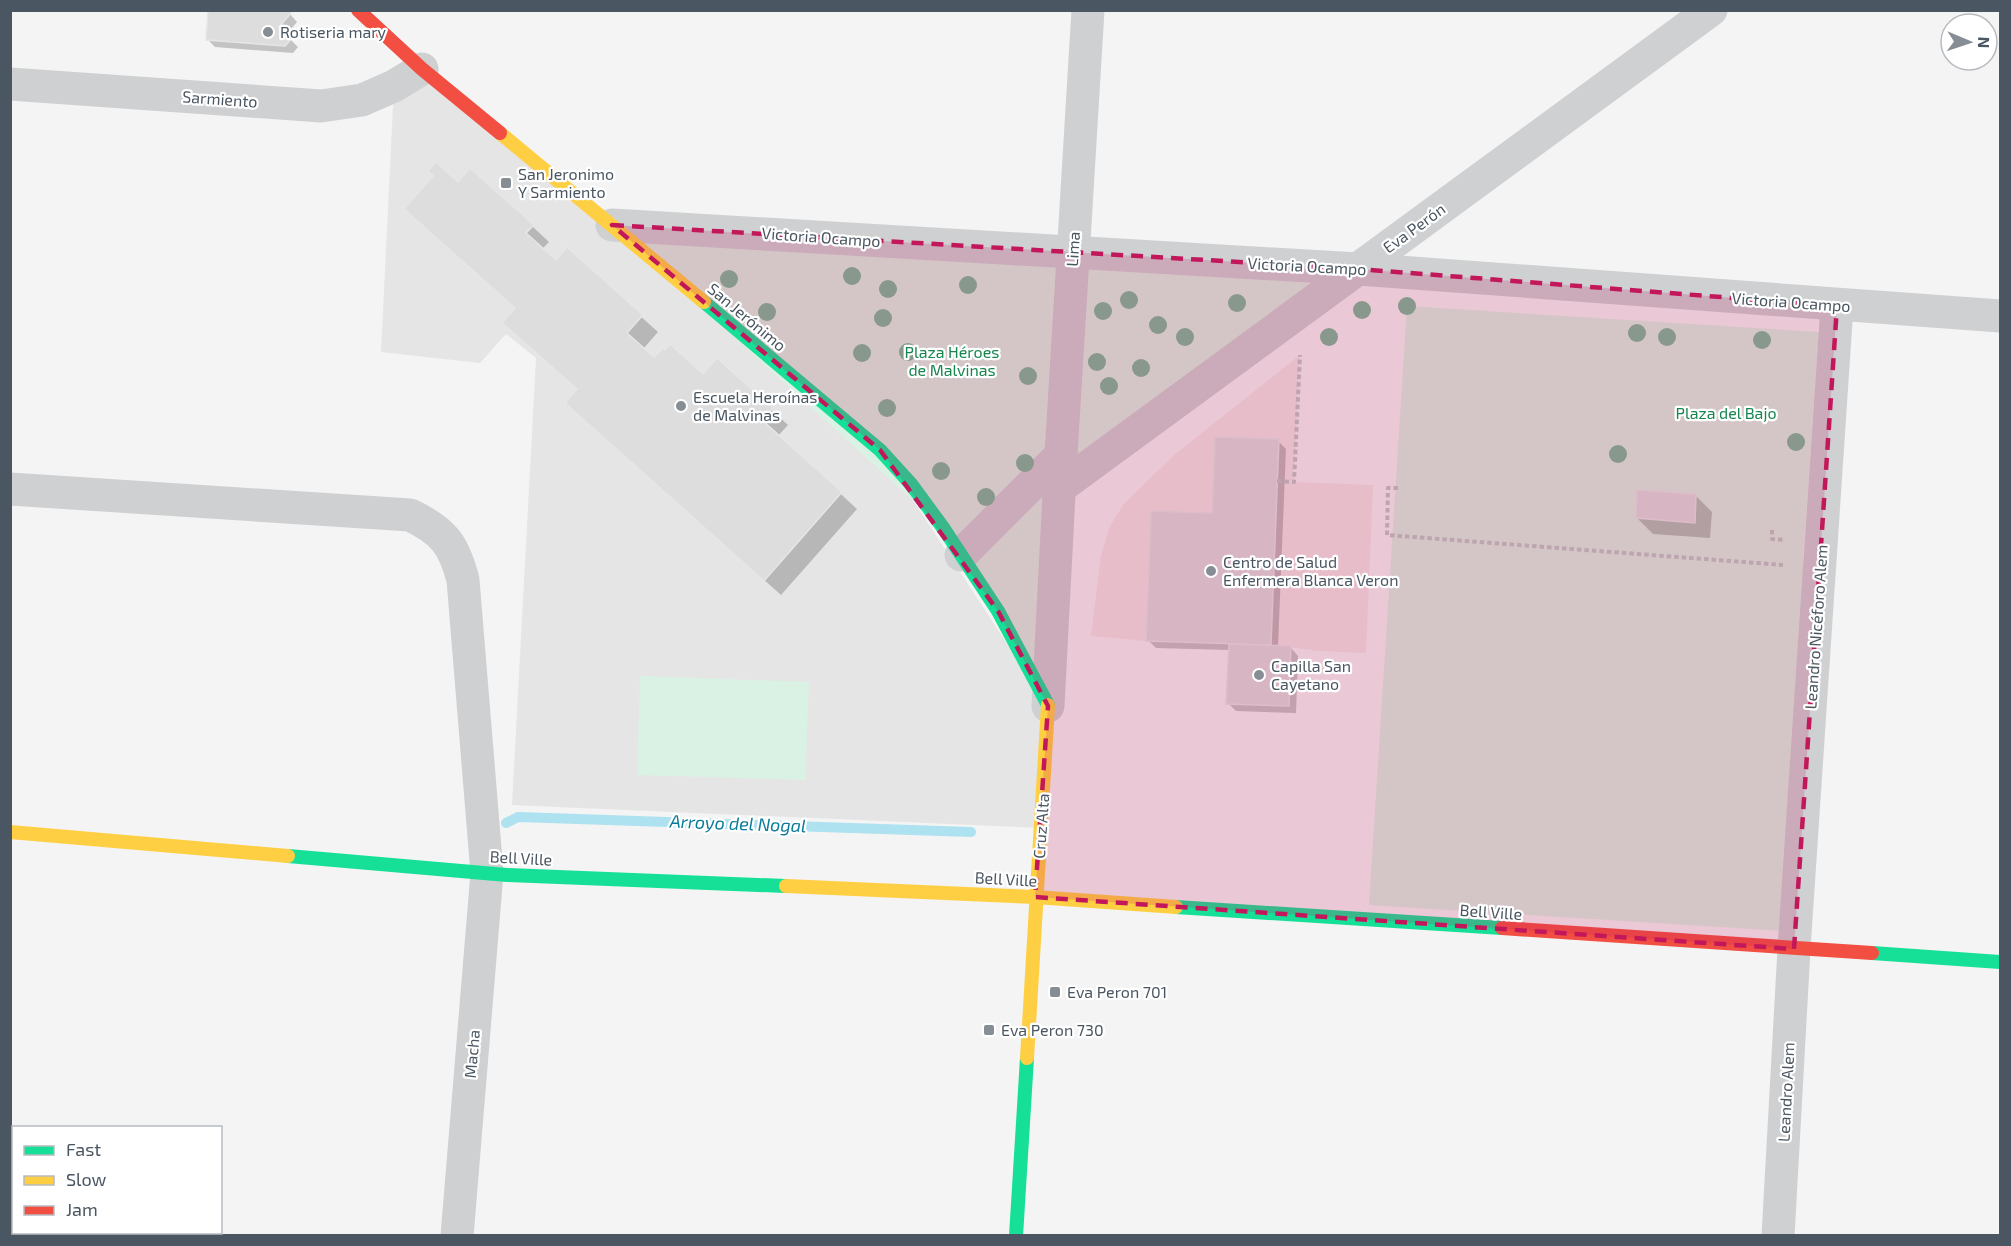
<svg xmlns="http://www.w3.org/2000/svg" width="2011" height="1246" viewBox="0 0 2011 1246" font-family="'Exo 2',sans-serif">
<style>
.education{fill:#e6e5e6}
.medical{fill:#f1e7e6}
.green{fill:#d9f2e3}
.shadow{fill:#0003}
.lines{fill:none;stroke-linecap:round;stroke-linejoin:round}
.stream{stroke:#aee2f0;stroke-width:10}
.building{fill:#ddddde;stroke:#e5e6e7;stroke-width:1.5}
.path{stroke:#bcc7c4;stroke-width:4;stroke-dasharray:4.5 3;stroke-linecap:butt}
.street{stroke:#ced0d2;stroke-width:33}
.fast{stroke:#16e098;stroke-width:14}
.slow{stroke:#ffcf43;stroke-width:14}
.jam{stroke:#f24e42;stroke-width:14}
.tree{fill:#7ab899}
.marked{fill:#c2185b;fill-opacity:0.2;stroke:#c2185b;stroke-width:4.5;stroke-dasharray:12 8;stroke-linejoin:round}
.poi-dot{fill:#868d94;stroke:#fff;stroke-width:2}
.labels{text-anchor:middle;stroke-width:4.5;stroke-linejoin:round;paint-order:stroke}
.poi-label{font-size:16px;fill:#4a5661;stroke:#fff;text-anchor:start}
.street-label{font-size:16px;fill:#4a5661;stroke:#fff}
.park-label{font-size:16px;fill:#17864f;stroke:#fff}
.water-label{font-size:18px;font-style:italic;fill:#0c7c9b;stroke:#fff}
</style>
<rect width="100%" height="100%" fill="#f4f4f4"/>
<path class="education" d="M 422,69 L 880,450 L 1048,706 L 1041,828 L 512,805 L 536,358 L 506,334 L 480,363 L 381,352 L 394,86 Z"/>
<path class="medical" d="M 1300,355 L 1294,482 L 1373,485 L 1366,653 L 1320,651 L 1271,645 L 1146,641 L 1091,636 L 1101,556 L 1109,528 L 1123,505 L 1173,456 Z"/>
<g class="green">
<path d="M 612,225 L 1358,269 L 1059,488 L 1048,706 L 944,529 Z"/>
<path d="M 1407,306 L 1819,332 L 1803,560 L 1805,567 L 1782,931 L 1369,905 Z"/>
<path d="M 640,676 L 809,682 L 805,780 L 637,775 Z"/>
</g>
<g class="shadow">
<path d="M 290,14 L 297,22 L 286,35 L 298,47 L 293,53 L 215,47 L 207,39 Z"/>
<path d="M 458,184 L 532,226 L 549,242 L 542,249 L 557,262 L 567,250 L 658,332 L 643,349 L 654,359 L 703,376 L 717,360 L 788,425 L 778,436 L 857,509 L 781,595 L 567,403 L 578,390 L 520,339 L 516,309 L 406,209 Z"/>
<path d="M 1278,441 L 1286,449 L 1278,647 L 1291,648 L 1298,656 L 1296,713 L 1236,711 L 1228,703 L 1230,650 L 1156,648 L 1148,640 L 1213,514 Z"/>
<path d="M 1696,496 L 1712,512 L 1710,538 L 1653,534 L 1637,518 Z"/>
</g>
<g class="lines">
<path class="stream" d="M 506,823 L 518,817 L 971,832"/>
</g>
<g class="building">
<path d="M 208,10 L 288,10 L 291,13 L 279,27 L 292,38 L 285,46 L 206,40 Z"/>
<path d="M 436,162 L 458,182 L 470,168 L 534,225 L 526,233 L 556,260 L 567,247 L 643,315 L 627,333 L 654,357 L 663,348 L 665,350 L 670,344 L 703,374 L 717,358 L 773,408 L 762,420 L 842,492 L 764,581 L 565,403 L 577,389 L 502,323 L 515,308 L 404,209 L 433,176 L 428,171 Z"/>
<path d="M 1215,437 L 1279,439 L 1271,645 L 1146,641 L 1151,511 L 1212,513 Z"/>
<path d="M 1637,490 L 1696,494 L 1695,523 L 1636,518 Z"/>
<path d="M 1229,644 L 1291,646 L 1289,706 L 1226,704 Z"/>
</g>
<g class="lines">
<g class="path">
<path d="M 1277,481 L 1294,482 L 1300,355"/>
<path d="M 1398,488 L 1388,488 L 1387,535 L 1783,565"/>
<path d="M 1772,530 L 1772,539 L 1785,540"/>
</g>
<g class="street">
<path d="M 10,84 L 321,106 L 362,100 L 394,86 L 422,69"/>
<path d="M 612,225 L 1358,269 L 2000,316"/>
<path d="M 1059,488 L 1711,10"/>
<path d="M 10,489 L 410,515 C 444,531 454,545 463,580 L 487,873 L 457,1236"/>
<path d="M 961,555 L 1061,455"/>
<path d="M 1048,706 L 1061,455 L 1088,10"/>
<path d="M 1778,1236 L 1794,949 L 1837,306"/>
</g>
<g class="fast">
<path d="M 704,302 L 880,450 L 911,484 L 944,529 L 998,611 L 1048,705"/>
<path d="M 288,856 L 507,875 L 786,886"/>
<path d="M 1176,907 L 1502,928"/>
<path d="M 1872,953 L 2000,962"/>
<path d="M 1016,1236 L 1027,1058"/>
</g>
<g class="slow">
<path d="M 500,133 L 704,302"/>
<path d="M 10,832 L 288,856"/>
<path d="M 786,886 L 1035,897 L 1176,907"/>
<path d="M 1027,1058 L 1048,705"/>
</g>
<g class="jam">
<path d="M 358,10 L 422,69 L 500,133"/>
<path d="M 1502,928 L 1872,953"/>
</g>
</g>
<g class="tree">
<circle cx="852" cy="276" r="9"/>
<circle cx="729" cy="279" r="9"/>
<circle cx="968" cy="285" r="9"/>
<circle cx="888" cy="289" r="9"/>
<circle cx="1129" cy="300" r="9"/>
<circle cx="1237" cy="303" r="9"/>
<circle cx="1407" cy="306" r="9"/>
<circle cx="1362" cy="310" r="9"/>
<circle cx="1103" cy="311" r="9"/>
<circle cx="767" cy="312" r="9"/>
<circle cx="883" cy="318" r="9"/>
<circle cx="1158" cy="325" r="9"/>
<circle cx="1637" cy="333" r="9"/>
<circle cx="1185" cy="337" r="9"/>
<circle cx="1329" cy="337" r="9"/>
<circle cx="1667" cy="337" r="9"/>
<circle cx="1762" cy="340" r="9"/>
<circle cx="908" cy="352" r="9"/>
<circle cx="862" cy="353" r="9"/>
<circle cx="1097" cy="362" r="9"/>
<circle cx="1141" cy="368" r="9"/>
<circle cx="1028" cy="376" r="9"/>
<circle cx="1109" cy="386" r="9"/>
<circle cx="887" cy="408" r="9"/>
<circle cx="1796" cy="442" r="9"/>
<circle cx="1618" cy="454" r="9"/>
<circle cx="1025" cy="463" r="9"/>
<circle cx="941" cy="471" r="9"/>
<circle cx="986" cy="497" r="9"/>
</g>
<path class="marked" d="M 612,225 L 1358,269 L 1837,306 L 1794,949 L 1035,897 L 1048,706 L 998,611 L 880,450 Z"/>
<g class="poi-dot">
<circle cx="268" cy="32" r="6"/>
<rect x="500" y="177" width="12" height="12" rx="3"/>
<circle cx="681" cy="406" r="6"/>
<circle cx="1211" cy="571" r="6"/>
<circle cx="1259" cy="675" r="6"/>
<rect x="1049" y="986" width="12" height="12" rx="3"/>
<rect x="983" y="1024" width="12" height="12" rx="3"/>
</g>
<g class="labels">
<g class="poi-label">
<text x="280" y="38">Rotiseria mary</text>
<text x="518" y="180">San Jeronimo<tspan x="518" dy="18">Y Sarmiento</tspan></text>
<text x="693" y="403">Escuela Heroínas<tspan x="693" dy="18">de Malvinas</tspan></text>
<text x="1223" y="568">Centro de Salud<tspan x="1223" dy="18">Enfermera Blanca Veron</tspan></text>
<text x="1271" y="672">Capilla San<tspan x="1271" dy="18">Cayetano</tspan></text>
<text x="1067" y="998">Eva Peron 701</text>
<text x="1001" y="1036">Eva Peron 730</text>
</g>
<g class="street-label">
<text transform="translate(220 99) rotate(4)" y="6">Sarmiento</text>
<text transform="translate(1414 228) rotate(-36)" y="6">Eva Perón</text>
<text transform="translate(821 237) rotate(4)" y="6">Victoria Ocampo</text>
<text transform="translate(1073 249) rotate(-86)" y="6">Lima</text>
<text transform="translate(1307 266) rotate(3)" y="6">Victoria Ocampo</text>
<text transform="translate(1791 302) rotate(4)" y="6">Victoria Ocampo</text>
<text transform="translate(747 317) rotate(40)" y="6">San Jerónimo</text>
<text transform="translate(1816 627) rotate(-86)" y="6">Leandro Nicéforo Alem</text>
<text transform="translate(1041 826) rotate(-86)" y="6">Cruz Alta</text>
<text transform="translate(521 858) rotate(3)" y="6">Bell Ville</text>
<text transform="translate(1006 879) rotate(3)" y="6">Bell Ville</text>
<text transform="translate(1491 912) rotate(4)" y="6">Bell Ville</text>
<text transform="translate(472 1054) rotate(-85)" y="6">Macha</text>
<text transform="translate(1786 1092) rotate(-87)" y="6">Leandro Alem</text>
</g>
<g class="park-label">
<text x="952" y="358">Plaza Héroes<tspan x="952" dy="18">de Malvinas</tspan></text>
<text x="1726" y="419">Plaza del Bajo</text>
</g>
<g class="water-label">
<text transform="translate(738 824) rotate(2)" y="6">Arroyo del Nogal</text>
</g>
</g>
<rect width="2011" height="1246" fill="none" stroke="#4a5661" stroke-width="24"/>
<rect x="12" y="1126" width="210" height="108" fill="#ffffff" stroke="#b7bbc0" stroke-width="1.5"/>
<rect x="24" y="1146" width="30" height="9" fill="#16e098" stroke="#b7bbc0" stroke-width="1.5"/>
<text x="66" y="1156" font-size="18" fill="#4a5661">Fast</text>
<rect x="24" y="1176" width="30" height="9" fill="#ffcf43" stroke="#b7bbc0" stroke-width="1.5"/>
<text x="66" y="1186" font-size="18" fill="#4a5661">Slow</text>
<rect x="24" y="1206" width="30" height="9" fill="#f24e42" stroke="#b7bbc0" stroke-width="1.5"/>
<text x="66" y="1216" font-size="18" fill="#4a5661">Jam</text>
<g transform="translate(1969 42) rotate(92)"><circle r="28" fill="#ffffff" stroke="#b7bbc0" stroke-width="1.5"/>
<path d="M0-4.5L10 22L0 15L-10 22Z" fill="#868d94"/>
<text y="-9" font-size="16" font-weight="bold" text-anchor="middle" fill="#4a5661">N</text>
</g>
</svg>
